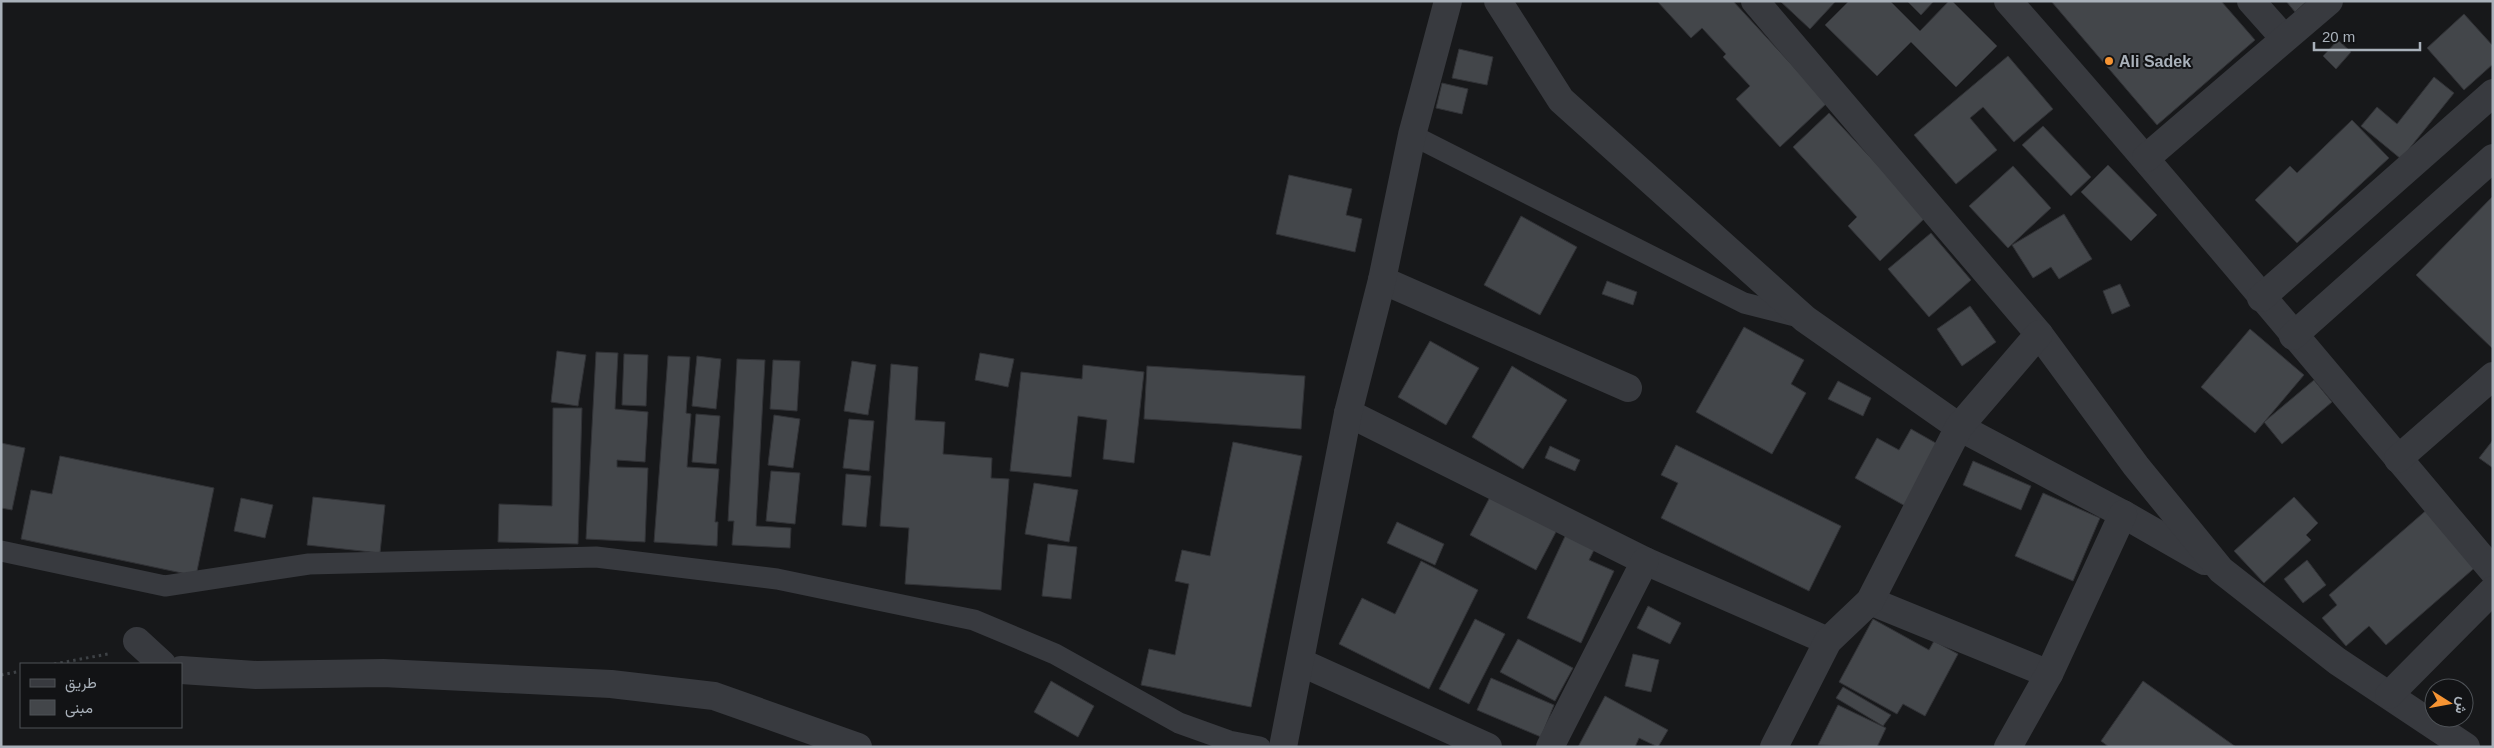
<svg xmlns="http://www.w3.org/2000/svg" width="2494" height="748" viewBox="0 0 2494 748" font-family="Arial,Vazirmatn,sans-serif">
<style>
.building{fill:#43464a;stroke:#313236}
.lines{fill:none;stroke-linecap:round;stroke-linejoin:round}
.path{stroke:#3e4246;stroke-width:3;stroke-dasharray:2.5 4;stroke-linecap:butt}
.service{stroke:#383a3f;stroke-width:21}
.minor{stroke:#383a3f;stroke-width:28}
.poi-dot{fill:#f69433;stroke:#121315;stroke-width:2}
.labels{text-anchor:middle;stroke-width:4;stroke-linejoin:round;paint-order:stroke}
.poi-label{font-size:16px;font-weight:bold;fill:#a9b1ba;stroke:#121315;text-anchor:start}
</style>
<rect width="100%" height="100%" fill="#17181a"/>
<g class="building">
<path d="M 1657,1 L 1733,1 L 1827,103 L 1780,147 L 1736,99 L 1750,86 L 1723,57 L 1726,54 L 1702,28 L 1691,38 Z"/>
<path d="M 1780,1 L 1836,1 L 1810,29 Z"/>
<path d="M 1849,1 L 1890,1 L 1920,31 L 1949,1 L 1952,1 L 1997,46 L 1956,87 L 1911,42 L 1877,76 L 1825,25 Z"/>
<path d="M 1907,1 L 1934,1 L 1921,15 Z"/>
<path d="M 2051,1 L 2221,1 L 2255,40 L 2157,125 Z"/>
<path d="M 2286,1 L 2307,1 L 2295,12 Z"/>
<path d="M 2464,14 L 2493,46 L 2493,64 L 2464,90 L 2427,48 Z"/>
<path d="M 2338,40 L 2351,52 L 2336,69 L 2323,56 Z"/>
<path d="M 1459,49 L 1493,57 L 1487,85 L 1452,78 Z"/>
<path d="M 2008,56 L 2053,109 L 2014,142 L 1983,107 L 1970,118 L 1997,150 L 1956,184 L 1914,135 Z"/>
<path d="M 2434,77 L 2454,93 L 2401,159 L 2361,126 L 2377,107 L 2397,124 Z"/>
<path d="M 1442,83 L 1468,89 L 1462,114 L 1436,108 Z"/>
<path d="M 1829,113 L 1926,217 L 1880,261 L 1848,226 L 1857,217 L 1793,147 Z"/>
<path d="M 2352,120 L 2389,158 L 2297,243 L 2255,200 L 2290,166 L 2297,173 Z"/>
<path d="M 2043,126 L 2091,177 L 2071,196 L 2022,145 Z"/>
<path d="M 2108,165 L 2157,215 L 2131,241 L 2081,192 Z"/>
<path d="M 2013,166 L 2051,208 L 2008,248 L 1969,206 Z"/>
<path d="M 1289,175 L 1352,189 L 1346,215 L 1362,219 L 1355,252 L 1276,234 Z"/>
<path d="M 2493,196 L 2493,349 L 2416,275 Z"/>
<path d="M 2064,214 L 2092,259 L 2059,279 L 2051,267 L 2033,278 L 2012,245 Z"/>
<path d="M 1521,216 L 1577,247 L 1540,315 L 1484,285 Z"/>
<path d="M 1931,233 L 1971,280 L 1929,317 L 1888,269 Z"/>
<path d="M 1607,281 L 1637,292 L 1633,305 L 1602,294 Z"/>
<path d="M 2120,284 L 2130,306 L 2112,314 L 2103,291 Z"/>
<path d="M 1970,306 L 1996,342 L 1962,366 L 1937,329 Z"/>
<path d="M 1744,327 L 1804,360 L 1791,384 L 1806,393 L 1772,454 L 1696,412 Z"/>
<path d="M 2250,329 L 2304,375 L 2255,433 L 2201,387 Z"/>
<path d="M 1430,341 L 1479,368 L 1446,425 L 1398,397 Z"/>
<path d="M 557,351 L 586,355 L 578,406 L 551,402 Z"/>
<path d="M 596,352 L 618,353 L 615,409 L 648,412 L 645,462 L 617,460 L 617,467 L 648,468 L 645,542 L 586,539 Z"/>
<path d="M 980,353 L 1014,359 L 1008,387 L 975,380 Z"/>
<path d="M 624,354 L 648,355 L 646,406 L 622,405 Z"/>
<path d="M 668,356 L 690,357 L 686,413 L 691,414 L 687,467 L 719,469 L 715,522 L 718,522 L 717,546 L 654,542 Z"/>
<path d="M 697,356 L 721,359 L 716,409 L 692,406 Z"/>
<path d="M 737,359 L 765,360 L 756,526 L 791,528 L 790,548 L 732,545 L 734,521 L 728,521 Z"/>
<path d="M 773,360 L 800,361 L 797,411 L 770,409 Z"/>
<path d="M 852,361 L 876,365 L 868,415 L 844,411 Z"/>
<path d="M 891,364 L 918,367 L 915,420 L 945,422 L 943,454 L 992,458 L 991,478 L 1009,479 L 1001,590 L 905,584 L 909,528 L 880,526 Z"/>
<path d="M 1083,365 L 1144,372 L 1134,463 L 1103,459 L 1107,420 L 1078,416 L 1071,477 L 1010,471 L 1021,372 L 1082,379 Z"/>
<path d="M 1147,366 L 1305,376 L 1301,429 L 1144,419 Z"/>
<path d="M 1512,366 L 1567,400 L 1523,469 L 1472,437 Z"/>
<path d="M 2314,380 L 2332,402 L 2282,444 L 2264,422 Z"/>
<path d="M 1838,381 L 1871,398 L 1863,416 L 1828,399 Z"/>
<path d="M 553,408 L 582,408 L 578,544 L 498,542 L 499,504 L 552,506 Z"/>
<path d="M 696,414 L 720,416 L 716,464 L 692,462 Z"/>
<path d="M 774,415 L 800,419 L 793,468 L 768,465 Z"/>
<path d="M 849,419 L 874,421 L 869,471 L 843,468 Z"/>
<path d="M 1911,429 L 1941,446 L 1907,507 L 1855,478 L 1877,438 L 1899,450 Z"/>
<path d="M 2493,440 L 2493,468 L 2479,458 Z"/>
<path d="M 1233,442 L 1302,456 L 1251,707 L 1141,685 L 1149,649 L 1175,655 L 1189,584 L 1175,581 L 1182,550 L 1210,556 Z"/>
<path d="M 1,443 L 25,448 L 12,510 L 1,508 Z"/>
<path d="M 1676,445 L 1841,526 L 1809,591 L 1661,518 L 1678,483 L 1661,475 Z"/>
<path d="M 1550,446 L 1580,460 L 1575,471 L 1545,458 Z"/>
<path d="M 60,456 L 214,488 L 196,576 L 21,539 L 31,490 L 52,494 Z"/>
<path d="M 1973,461 L 2031,486 L 2021,510 L 1963,485 Z"/>
<path d="M 771,471 L 800,473 L 795,524 L 766,521 Z"/>
<path d="M 846,474 L 871,476 L 866,527 L 842,525 Z"/>
<path d="M 1034,483 L 1078,490 L 1069,542 L 1025,534 Z"/>
<path d="M 2043,493 L 2100,518 L 2073,581 L 2015,556 Z"/>
<path d="M 1491,495 L 1557,530 L 1536,570 L 1470,535 Z"/>
<path d="M 313,497 L 385,505 L 380,553 L 307,545 Z"/>
<path d="M 2294,497 L 2318,523 L 2306,535 L 2311,540 L 2264,583 L 2234,551 Z"/>
<path d="M 241,498 L 273,505 L 265,538 L 234,531 Z"/>
<path d="M 2430,507 L 2479,564 L 2386,645 L 2369,626 L 2346,646 L 2322,618 L 2337,605 L 2329,595 Z"/>
<path d="M 1397,522 L 1444,544 L 1435,565 L 1387,543 Z"/>
<path d="M 1567,532 L 1596,546 L 1589,560 L 1614,571 L 1581,643 L 1527,618 Z"/>
<path d="M 1048,544 L 1077,547 L 1071,599 L 1042,596 Z"/>
<path d="M 2307,560 L 2326,585 L 2303,603 L 2284,579 Z"/>
<path d="M 1421,561 L 1478,590 L 1429,689 L 1339,644 L 1362,598 L 1395,614 Z"/>
<path d="M 1648,606 L 1681,623 L 1670,644 L 1637,628 Z"/>
<path d="M 1475,619 L 1505,634 L 1469,704 L 1439,689 Z"/>
<path d="M 1873,619 L 1929,650 L 1934,641 L 1958,654 L 1925,716 L 1903,704 L 1897,714 L 1839,682 Z"/>
<path d="M 1518,639 L 1573,668 L 1555,701 L 1500,672 Z"/>
<path d="M 1633,654 L 1659,660 L 1651,692 L 1625,686 Z"/>
<path d="M 1491,678 L 1554,705 L 1541,737 L 1477,710 Z"/>
<path d="M 1051,681 L 1094,706 L 1078,737 L 1034,712 Z"/>
<path d="M 2143,681 L 2236,747 L 2109,747 L 2101,741 Z"/>
<path d="M 1843,687 L 1891,715 L 1883,726 L 1836,698 Z"/>
<path d="M 1605,696 L 1668,730 L 1658,747 L 1639,738 L 1635,747 L 1578,747 Z"/>
<path d="M 1838,705 L 1886,728 L 1877,747 L 1818,745 Z"/>
</g>
<g class="lines">
<g class="path">
<path d="M 54,664 L 108,654"/>
<path d="M 1,675 L 21,671"/>
</g>
<g class="service">
<path d="M 1412,135 L 1744,303 L 1803,318"/>
<path d="M 1,551 L 165,586 L 309,564 L 596,557 L 777,579 L 974,620 L 1055,654 L 1179,723 L 1229,741 L 1260,747"/>
</g>
<g class="minor">
<path d="M 1498,1 L 1561,100 L 1805,319 L 1959,427 L 2123,514 L 2205,561"/>
<path d="M 1755,1 L 2039,334 L 2136,466 L 2221,570 L 2337,661 L 2466,747"/>
<path d="M 2008,1 C 2173,188 2332,380 2493,571"/>
<path d="M 2251,1 L 2284,38"/>
<path d="M 2146,158 L 2329,1"/>
<path d="M 1382,280 L 1628,388"/>
<path d="M 2261,298 L 2493,93"/>
<path d="M 2293,336 L 2493,158"/>
<path d="M 1348,413 L 1645,561 L 1828,641"/>
<path d="M 2398,459 L 2493,376"/>
<path d="M 1870,601 L 2049,674"/>
<path d="M 137,641 L 162,664"/>
<path d="M 1300,662 L 1488,747"/>
<path d="M 181,670 L 256,675 L 383,673 L 611,684 L 714,696 L 858,747"/>
<path d="M 2389,695 L 2493,590"/>
<path d="M 1283,747 L 1348,413 L 1382,280 L 1412,135 L 1448,1"/>
<path d="M 1550,747 L 1645,561"/>
<path d="M 1774,747 L 1828,641 L 1870,601 L 1959,427 L 2039,334"/>
<path d="M 2008,747 L 2049,674 L 2123,514"/>
</g>
</g>
<circle class="poi-dot" cx="2109" cy="61" r="5"/>
<g class="labels">
<g class="poi-label">
<text x="2119" y="67">Ali Sadek</text>
</g>
</g>
<rect width="2494" height="748" fill="none" stroke="#a9b1ba" stroke-width="5"/>
<rect x="20" y="663" width="162" height="65" fill="#121315" stroke="#4e5257"/>
<rect x="30" y="679" width="25" height="8" fill="#383a3f" stroke="#4e5257"/>
<text x="65" y="688" font-size="15" fill="#a9b1ba">طريق</text>
<rect x="30" y="700" width="25" height="15" fill="#43464a" stroke="#4e5257"/>
<text x="65" y="713" font-size="15" fill="#a9b1ba">مبنى</text>
<g transform="translate(2449 703) rotate(101)"><circle r="24" fill="#121315" stroke="#4e5257"/>
<path d="M0-4L9 19L0 12L-9 19Z" fill="#f69433"/>
<text y="-8" font-size="14" font-weight="bold" text-anchor="middle" fill="#a9b1ba">ش</text>
</g>
<path d="M2314 42v8h106v-8" fill="none" stroke="#a9b1ba" stroke-width="2.5"/>
<text x="2322" y="42" font-size="15" fill="#a9b1ba" stroke="#121315" stroke-width="4" paint-order="stroke">20 m</text>
</svg>
